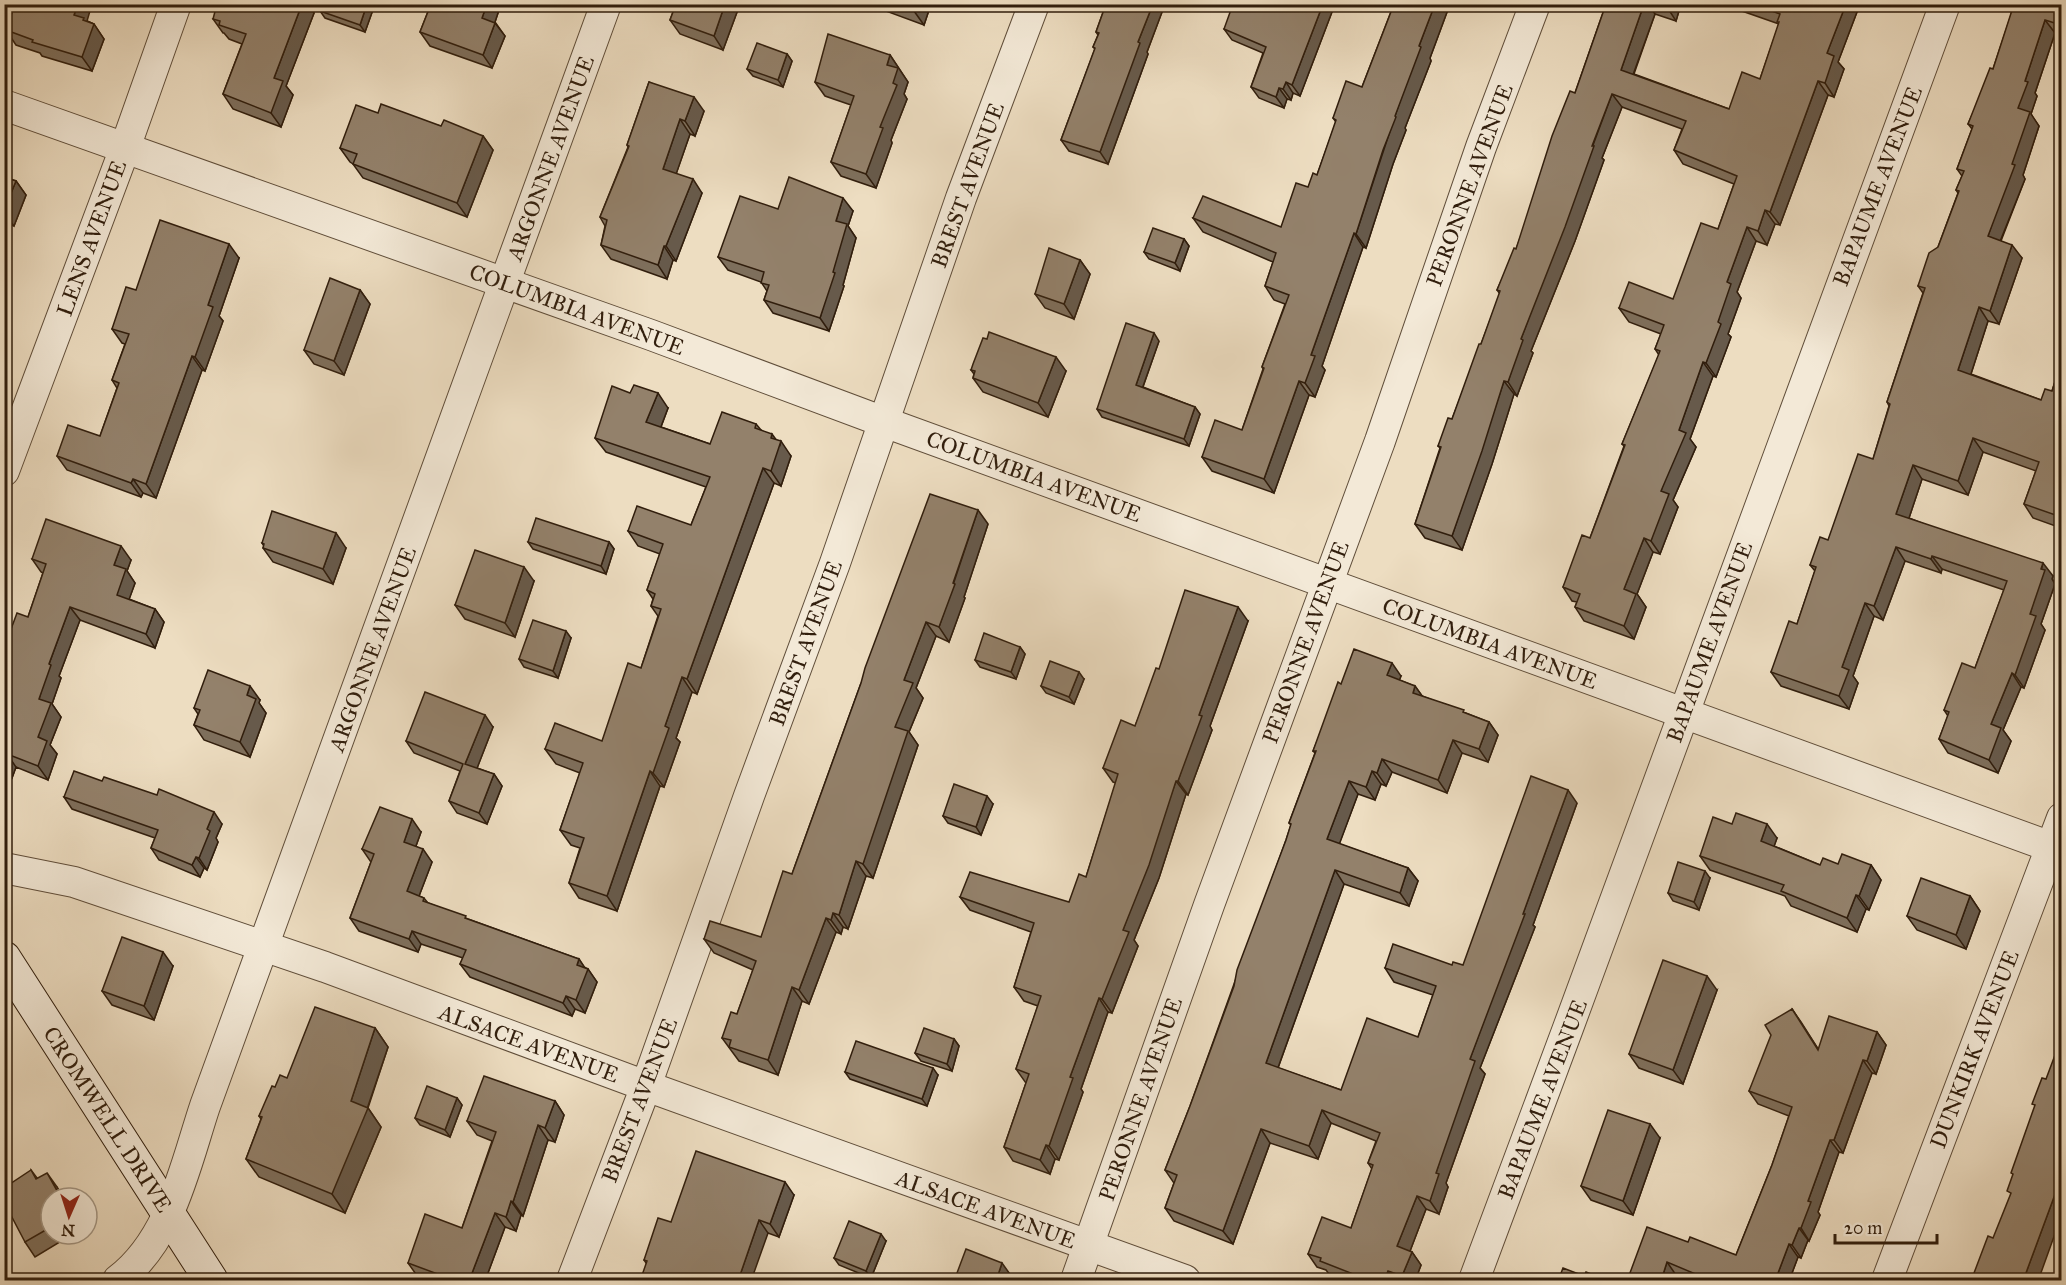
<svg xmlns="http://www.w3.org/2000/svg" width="2066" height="1285" viewBox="0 0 2066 1285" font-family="'IM FELL Great Primer',serif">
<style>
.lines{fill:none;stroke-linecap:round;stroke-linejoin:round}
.street-casing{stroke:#604e3a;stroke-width:32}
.secondary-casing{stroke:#311e0d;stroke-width:35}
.street{stroke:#f3e9d7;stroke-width:30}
.secondary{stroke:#f3e9d7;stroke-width:33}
.wall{fill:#7e6f5c;stroke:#311e0d;stroke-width:1.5}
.shaded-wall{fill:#675a4b;stroke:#311e0d;stroke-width:1.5}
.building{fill:#93816b;stroke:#311e0d;stroke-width:1.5}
.labels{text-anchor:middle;stroke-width:5;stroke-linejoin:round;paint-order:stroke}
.street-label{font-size:22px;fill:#311e0d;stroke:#f3e9d7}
</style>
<rect width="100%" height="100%" fill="#edddc1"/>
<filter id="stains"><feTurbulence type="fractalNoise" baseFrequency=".00333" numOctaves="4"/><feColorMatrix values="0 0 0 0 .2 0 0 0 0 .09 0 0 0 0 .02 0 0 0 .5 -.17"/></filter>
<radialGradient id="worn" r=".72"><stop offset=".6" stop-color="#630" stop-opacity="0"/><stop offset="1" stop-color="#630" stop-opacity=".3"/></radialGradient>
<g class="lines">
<defs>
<g id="street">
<path d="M 4,105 L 651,335 L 884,422 L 2062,851"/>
<path d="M 4,471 L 125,148 L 176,4"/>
<path d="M 4,868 L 74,882 L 325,967 L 646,1086 L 1185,1280"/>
<path d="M 118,1280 C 171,1240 185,1166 205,1106 L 606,4"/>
<path d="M 572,1280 L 646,1086 L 749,796 L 835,563 L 961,198 L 1034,4"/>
<path d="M 1076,1280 L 1209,905 L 1380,441 L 1481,147 L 1535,4"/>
<path d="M 1474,1280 C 1634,856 1785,429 1945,4"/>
<path d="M 1887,1280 L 2062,818"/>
</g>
<path id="secondary" d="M 4,958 L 211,1280"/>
</defs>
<use href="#street" class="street-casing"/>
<use href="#secondary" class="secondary-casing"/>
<use href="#street" class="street"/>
<use href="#secondary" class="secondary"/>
</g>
<g class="wall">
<path d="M 323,4 L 375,4 L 365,32 L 325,18 L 320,11 Z"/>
<path d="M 431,4 L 501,4 L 495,22 L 505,36 L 492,68 L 430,46 L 420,32 Z"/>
<path d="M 676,4 L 740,4 L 723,50 L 680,34 L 670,20 Z"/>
<path d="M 879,4 L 931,4 L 924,25 L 883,10 Z"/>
<path d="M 1106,4 L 1165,4 L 1147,52 L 1148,54 L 1108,164 L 1069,151 L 1061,140 L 1095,49 L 1093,47 L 1098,35 L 1096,32 Z"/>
<path d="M 1335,4 L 1300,96 L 1293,93 L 1291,100 L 1287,99 L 1284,108 L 1259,98 L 1251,87 L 1263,53 L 1232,40 L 1224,29 Z"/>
<path d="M 1394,4 L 1450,4 L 1430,58 L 1431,61 L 1405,128 L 1406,130 L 1393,164 L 1366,248 L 1363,247 L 1322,366 L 1325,370 L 1315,397 L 1309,395 L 1274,493 L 1212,471 L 1202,457 L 1242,430 L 1263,369 L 1262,367 L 1285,304 L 1274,300 L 1265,286 L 1273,262 L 1203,232 L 1193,218 L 1281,227 L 1317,175 L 1336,122 L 1333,118 L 1362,87 Z"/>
<path d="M 1606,4 L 1681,4 L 1676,21 L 1655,14 L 1634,74 L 1729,109 L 1760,79 L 1779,24 L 1742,11 L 1737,4 L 1860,4 L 1838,62 L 1844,69 L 1834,97 L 1828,95 L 1780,225 L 1775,224 L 1767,245 L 1756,241 L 1737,292 L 1741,298 L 1728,334 L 1731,337 L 1716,377 L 1713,376 L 1690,439 L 1696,447 L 1673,500 L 1678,507 L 1660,554 L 1653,552 L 1637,594 L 1646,607 L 1634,639 L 1584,621 L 1575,607 L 1577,602 L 1572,601 L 1563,587 L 1590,538 L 1624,446 L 1622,444 L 1659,355 L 1655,349 L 1661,334 L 1629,322 L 1619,308 L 1673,299 L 1718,229 L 1734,184 L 1683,164 L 1674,150 L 1682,129 L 1622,107 L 1602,158 L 1604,160 L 1575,241 L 1531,351 L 1533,353 L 1517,396 L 1514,394 L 1492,464 L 1462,550 L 1425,538 L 1415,524 L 1440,448 L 1438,446 L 1452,419 L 1481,344 L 1500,294 L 1497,290 L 1516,249 L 1575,93 Z"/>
<path d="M 2004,4 L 2061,4 L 2061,36 L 2055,33 L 2035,93 L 2037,96 L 2031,114 L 2039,126 L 2023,175 L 2025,179 L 2001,241 L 2022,258 L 1999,324 L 1988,321 L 1971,374 L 2041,400 L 2052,391 L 2061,363 L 2061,528 L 2033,518 L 2024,504 L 2036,471 L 1983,452 L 1968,495 L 1922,479 L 1909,518 L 2053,576 L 2052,579 L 2055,584 L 2041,624 L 2045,630 L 2024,688 L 2021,687 L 2003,730 L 2011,741 L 1998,773 L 1948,753 L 1939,739 L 1948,716 L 1944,710 L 1975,668 L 2004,590 L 1942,569 L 1941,573 L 1905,561 L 1883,620 L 1874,616 L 1853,676 L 1858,683 L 1849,709 L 1781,686 L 1771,672 L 1797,624 L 1815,571 L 1810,565 L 1828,540 L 1873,459 L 1889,406 L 1887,402 L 1923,293 L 1918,286 L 1938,247 L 1958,193 L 1956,190 L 1962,176 L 1957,169 L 1972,129 L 1968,124 L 1993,69 L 2012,12 L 2009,11 Z"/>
<path d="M 314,13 L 286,86 L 293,95 L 281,127 L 233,109 L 223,94 L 242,44 L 229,39 L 224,33 L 223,33 L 213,19 Z"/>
<path d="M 87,21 L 94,24 L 104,39 L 92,71 L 42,56 L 40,53 L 16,45 L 6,30 Z"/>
<path d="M 787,54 L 792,61 L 783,87 L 753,76 L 747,69 Z"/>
<path d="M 890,55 L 908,82 L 904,94 L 907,99 L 891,140 L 892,143 L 876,188 L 841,176 L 831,162 L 851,105 L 825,96 L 815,82 Z"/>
<path d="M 649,82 L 704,111 L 695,136 L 690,134 L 676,174 L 702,193 L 676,261 L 673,260 L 667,279 L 611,259 L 601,245 L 605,226 L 600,217 L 628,147 L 627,145 Z"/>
<path d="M 378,113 L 441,126 L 483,136 L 493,150 L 467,217 L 363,178 L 353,164 L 350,162 L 340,148 Z"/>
<path d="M 4,177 L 16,181 L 26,195 L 14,226 L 5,224 L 4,225 Z"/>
<path d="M 778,209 L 853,211 L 848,226 L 856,238 L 843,285 L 844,286 L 829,331 L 773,313 L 764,300 L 767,291 L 761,282 L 728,270 L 718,257 Z"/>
<path d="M 1184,239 L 1189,246 L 1180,271 L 1149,259 L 1144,252 Z"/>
<path d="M 239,258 L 219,316 L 223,321 L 205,371 L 202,370 L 156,498 L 143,493 L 141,497 L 67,470 L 57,456 L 100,436 L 117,388 L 112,380 L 125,344 L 122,343 L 112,329 L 136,290 Z"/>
<path d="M 1080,260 L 1090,274 L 1074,319 L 1045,308 L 1035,294 Z"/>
<path d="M 360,290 L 370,304 L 344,375 L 314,364 L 304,350 Z"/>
<path d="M 1159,341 L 1143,387 L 1195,407 L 1200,414 L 1189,446 L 1102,417 L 1097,409 Z"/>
<path d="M 971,370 L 1066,371 L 1048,417 L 983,392 L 973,378 L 974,374 Z"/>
<path d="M 668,408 L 661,427 L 710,444 L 756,424 L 761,430 L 775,439 L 791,456 L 781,486 L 774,483 L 697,694 L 692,692 L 676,738 L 680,742 L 664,787 L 660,786 L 617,911 L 579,898 L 569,883 L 580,848 L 571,845 L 560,830 L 580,773 L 556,764 L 545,749 L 602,741 L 641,668 L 658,616 L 651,606 L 653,599 L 647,590 L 660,554 L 638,546 L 628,531 L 691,525 L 706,487 L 606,452 L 595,438 Z"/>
<path d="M 988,524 L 964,597 L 965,598 L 949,642 L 936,636 L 916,688 L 923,698 L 909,732 L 918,745 L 873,878 L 866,876 L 848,929 L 843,927 L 841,934 L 836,932 L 809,1004 L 802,1001 L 778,1075 L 739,1061 L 722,1038 L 737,1014 L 753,970 L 714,953 L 704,939 L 761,937 L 792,874 L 861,683 Z"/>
<path d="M 528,542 L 609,542 L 614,549 L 606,574 L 533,549 Z"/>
<path d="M 262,543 L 346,548 L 333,584 L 273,562 L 263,548 L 264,546 Z"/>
<path d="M 32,559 L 131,560 L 127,571 L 135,583 L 129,599 L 155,609 L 164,622 L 155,648 L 80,620 L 59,676 L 61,678 L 52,704 L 61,717 L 50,745 L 57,754 L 48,780 L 16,767 L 12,778 L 4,775 L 4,648 L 28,617 L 43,573 L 41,572 Z"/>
<path d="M 534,581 L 515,637 L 465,619 L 455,605 Z"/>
<path d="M 1248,621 L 1210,726 L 1212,730 L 1188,795 L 1186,794 L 1159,878 L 1134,940 L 1138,946 L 1112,1013 L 1108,1012 L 1081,1089 L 1083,1092 L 1059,1160 L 1055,1159 L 1050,1174 L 1013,1161 L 1004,1147 L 1026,1083 L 1016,1069 L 1038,1006 L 1024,1001 L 1014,987 L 1031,932 L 970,910 L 960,897 L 1069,902 L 1086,877 L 1116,783 L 1113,782 L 1103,768 L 1135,726 L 1159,669 Z"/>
<path d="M 571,638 L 558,678 L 524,667 L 519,659 Z"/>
<path d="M 1020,647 L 1025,654 L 1016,679 L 980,667 L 975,660 Z"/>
<path d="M 1401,676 L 1399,680 L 1415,686 L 1422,696 L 1489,722 L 1498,735 L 1488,762 L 1462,753 L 1447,793 L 1392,772 L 1386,786 L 1381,784 L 1375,800 L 1358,794 L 1339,844 L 1408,868 L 1418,881 L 1409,906 L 1344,884 L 1278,1068 L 1341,1090 L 1418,1037 L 1433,995 L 1394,982 L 1385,968 L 1463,965 L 1577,803 L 1533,925 L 1535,927 L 1480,1068 L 1485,1074 L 1446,1183 L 1448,1187 L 1439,1214 L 1426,1209 L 1410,1251 L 1412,1252 L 1421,1265 L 1415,1281 L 1346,1281 L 1329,1274 L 1326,1270 L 1317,1267 L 1308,1254 L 1351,1228 L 1372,1169 L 1368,1163 L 1376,1141 L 1331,1123 L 1318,1159 L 1270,1143 L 1233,1244 L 1174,1221 L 1165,1208 L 1174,1183 L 1165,1170 L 1190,1106 L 1286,840 L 1291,825 L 1289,823 L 1315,753 L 1313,751 L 1341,684 Z"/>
<path d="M 1084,679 L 1074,704 L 1046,693 L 1041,686 Z"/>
<path d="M 260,700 L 259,703 L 266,713 L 250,757 L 204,740 L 194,725 L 198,714 L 194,708 Z"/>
<path d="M 493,727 L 477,768 L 494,774 L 502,786 L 487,824 L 457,813 L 449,801 L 460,771 L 414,753 L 406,741 Z"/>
<path d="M 64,797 L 222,824 L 216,838 L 218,842 L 207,870 L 204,868 L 200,877 L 159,860 L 151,848 L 155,838 L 72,809 Z"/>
<path d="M 993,804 L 981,835 L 948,823 L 943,816 Z"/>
<path d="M 421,832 L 416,846 L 432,862 L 419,896 L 424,898 L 428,903 L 468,919 L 579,959 L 584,967 L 588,969 L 597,982 L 585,1013 L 575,1009 L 572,1016 L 470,977 L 460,964 L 463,958 L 421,944 L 418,952 L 359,931 L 350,918 L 371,862 L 362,849 Z"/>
<path d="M 1777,838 L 1774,846 L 1820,865 L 1838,864 L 1871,865 L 1881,880 L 1869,910 L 1866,909 L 1857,932 L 1791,906 L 1785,896 L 1710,870 L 1700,856 Z"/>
<path d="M 1710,878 L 1699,910 L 1673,901 L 1668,893 Z"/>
<path d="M 1970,896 L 1980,911 L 1966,949 L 1917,930 L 1907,916 Z"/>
<path d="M 173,966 L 154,1020 L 112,1005 L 102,991 Z"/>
<path d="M 1717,990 L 1683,1084 L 1639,1068 L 1629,1054 Z"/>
<path d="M 1792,1009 L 1818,1049 L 1877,1032 L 1886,1045 L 1876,1074 L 1872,1073 L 1843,1153 L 1839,1152 L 1818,1212 L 1820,1215 L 1809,1241 L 1808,1240 L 1801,1258 L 1798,1257 L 1789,1281 L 1690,1281 L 1676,1275 L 1674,1281 L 1627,1281 L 1688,1242 L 1736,1255 L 1772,1165 L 1789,1116 L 1758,1104 L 1749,1091 Z"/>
<path d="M 375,1028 L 388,1047 L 368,1108 L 381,1127 L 345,1213 L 259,1177 L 246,1159 L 261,1119 L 259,1116 L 275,1087 L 287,1078 Z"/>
<path d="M 954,1039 L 959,1046 L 952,1071 L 921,1061 L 915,1053 Z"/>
<path d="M 845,1072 L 938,1075 L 927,1106 L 850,1079 Z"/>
<path d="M 457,1098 L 462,1105 L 450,1137 L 420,1125 L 415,1118 Z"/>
<path d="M 555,1101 L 564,1115 L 555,1142 L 548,1140 L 523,1216 L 521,1215 L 516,1231 L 505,1227 L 485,1281 L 427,1281 L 418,1277 L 408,1263 L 462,1228 L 492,1141 L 477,1135 L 467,1121 Z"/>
<path d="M 1660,1138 L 1633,1215 L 1591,1200 L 1581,1186 Z"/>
<path d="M 31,1170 L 37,1178 L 57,1187 L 63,1198 L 51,1198 L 51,1234 L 73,1234 L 35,1257 L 25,1242 Z"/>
<path d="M 794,1195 L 779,1237 L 768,1233 L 646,1263 L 644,1260 L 671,1222 Z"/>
<path d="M 886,1241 L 871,1278 L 839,1265 L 834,1258 Z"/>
</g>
<g class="shaded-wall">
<path d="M 78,4 L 92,4 L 87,21 L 94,24 L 104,39 L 92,71 L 82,57 L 74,15 Z"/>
<path d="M 302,4 L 308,4 L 314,13 L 286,86 L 293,95 L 281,127 L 271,113 L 274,78 Z"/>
<path d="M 367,4 L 375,4 L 365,32 L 360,25 Z"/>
<path d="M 487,4 L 501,4 L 492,31 L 482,18 Z"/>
<path d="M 725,4 L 740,4 L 723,50 L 714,36 Z"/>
<path d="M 916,4 L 931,4 L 924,25 L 914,11 Z"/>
<path d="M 1153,4 L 1165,4 L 1147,52 L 1148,54 L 1108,164 L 1100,152 L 1138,42 Z"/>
<path d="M 1323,4 L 1335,4 L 1300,96 L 1292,85 Z"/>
<path d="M 1435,4 L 1450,4 L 1430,58 L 1431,61 L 1405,128 L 1406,130 L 1393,164 L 1366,248 L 1356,234 L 1395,116 L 1419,46 Z"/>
<path d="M 1644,4 L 1648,4 L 1655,14 L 1630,83 L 1621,70 Z"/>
<path d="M 1667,4 L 1681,4 L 1676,21 L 1667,7 Z"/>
<path d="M 1846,4 L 1860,4 L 1838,62 L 1844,69 L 1834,97 L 1825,83 L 1827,53 Z"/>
<path d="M 2045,20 L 2055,33 L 2035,93 L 2037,96 L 2031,114 L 2039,126 L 2023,175 L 2025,179 L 1997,249 L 1988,236 L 2012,164 L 2018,108 L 2025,81 Z"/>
<path d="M 495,23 L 505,36 L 492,68 L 483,55 Z"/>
<path d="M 787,54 L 792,61 L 783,87 L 778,80 Z"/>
<path d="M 890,55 L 908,82 L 904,94 L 907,99 L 891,140 L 892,143 L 876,188 L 866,174 L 893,83 L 887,65 Z"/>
<path d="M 1818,81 L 1828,95 L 1780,225 L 1770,212 Z"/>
<path d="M 1286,82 L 1293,93 L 1291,100 L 1283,89 Z"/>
<path d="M 1279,88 L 1287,99 L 1284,108 L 1276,97 Z"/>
<path d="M 1612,94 L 1622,107 L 1602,158 L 1604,160 L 1575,241 L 1531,351 L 1533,353 L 1517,396 L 1508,382 L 1521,339 Z"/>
<path d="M 694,97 L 704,111 L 695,136 L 685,121 Z"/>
<path d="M 680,119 L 690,134 L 673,183 L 663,169 Z"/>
<path d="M 483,136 L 493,150 L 467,217 L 457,203 Z"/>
<path d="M 693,179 L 702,193 L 676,261 L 666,246 Z"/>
<path d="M 16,181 L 26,195 L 14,226 L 4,213 L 4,210 Z"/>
<path d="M 843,198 L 853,211 L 848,226 L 856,238 L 843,285 L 844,286 L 829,331 L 820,318 L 833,272 L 836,221 Z"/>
<path d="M 1765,210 L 1775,224 L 1767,245 L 1758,231 Z"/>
<path d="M 1747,227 L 1756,241 L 1737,292 L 1741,298 L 1728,334 L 1731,337 L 1716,377 L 1706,363 L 1718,322 L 1727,282 Z"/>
<path d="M 1354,233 L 1363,247 L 1322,366 L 1325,370 L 1315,397 L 1305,383 L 1311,355 Z"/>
<path d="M 1184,239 L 1189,246 L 1180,271 L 1175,263 Z"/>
<path d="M 229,244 L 239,258 L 219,316 L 223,321 L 205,371 L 195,357 L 208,305 Z"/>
<path d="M 2012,245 L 2022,258 L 1999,324 L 1990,311 Z"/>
<path d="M 664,246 L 673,260 L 667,279 L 658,265 Z"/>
<path d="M 1080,260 L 1090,274 L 1074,319 L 1064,304 Z"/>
<path d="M 360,290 L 370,304 L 344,375 L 334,361 Z"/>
<path d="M 4,299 L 8,305 L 4,315 Z"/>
<path d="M 1979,307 L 1988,321 L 1968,383 L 1958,370 Z"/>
<path d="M 1154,333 L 1159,341 L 1141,392 L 1136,385 Z"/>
<path d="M 192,356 L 202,370 L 156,498 L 146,484 Z"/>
<path d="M 1056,357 L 1066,371 L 1048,417 L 1038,403 Z"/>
<path d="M 1703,362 L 1713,376 L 1690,439 L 1696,447 L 1673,500 L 1678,507 L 1660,554 L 1651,541 L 1661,491 L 1679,430 Z"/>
<path d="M 1299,381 L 1309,395 L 1274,493 L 1264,479 Z"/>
<path d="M 1504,381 L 1514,394 L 1492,464 L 1462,550 L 1452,536 Z"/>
<path d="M 658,393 L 668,408 L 657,437 L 646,422 Z"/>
<path d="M 1195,407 L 1200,414 L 1189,446 L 1184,439 Z"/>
<path d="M 772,434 L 780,445 L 781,441 L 791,456 L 781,486 L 771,471 L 771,438 Z"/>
<path d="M 1973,438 L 1983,452 L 1968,495 L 1958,481 Z"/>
<path d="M 1913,465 L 1922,479 L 1906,527 L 1896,514 Z"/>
<path d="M 763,468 L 774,483 L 697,694 L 687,679 Z"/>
<path d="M 133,479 L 143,493 L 141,497 L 131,483 Z"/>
<path d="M 978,510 L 988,524 L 964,597 L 965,598 L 949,642 L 939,627 Z"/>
<path d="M 336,533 L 346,548 L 333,584 L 323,569 Z"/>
<path d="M 1644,538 L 1653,552 L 1637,594 L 1646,607 L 1634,639 L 1624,626 L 1624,589 Z"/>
<path d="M 609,542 L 614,549 L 606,574 L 601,566 Z"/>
<path d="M 121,546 L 131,560 L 127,571 L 135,583 L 126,608 L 117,595 L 114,565 Z"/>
<path d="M 1896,547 L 1905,561 L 1883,620 L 1874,606 Z"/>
<path d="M 1932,556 L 1942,569 L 1941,573 L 1931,559 Z"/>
<path d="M 2043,563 L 2053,576 L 2052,579 L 2055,584 L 2041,624 L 2045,630 L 2024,688 L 2015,675 Z"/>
<path d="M 524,567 L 534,581 L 515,637 L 505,623 Z"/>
<path d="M 1865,603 L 1874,616 L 1853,676 L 1858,683 L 1849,709 L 1839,696 L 1842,667 Z"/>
<path d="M 70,607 L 80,620 L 59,676 L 61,678 L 52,704 L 61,717 L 50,745 L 57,754 L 48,780 L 38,766 L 39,699 L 49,664 Z"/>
<path d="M 1238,607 L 1248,621 L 1210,726 L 1212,730 L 1188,795 L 1178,781 L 1199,715 Z"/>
<path d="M 155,609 L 164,622 L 155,648 L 146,634 Z"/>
<path d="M 926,622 L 936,636 L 916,688 L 923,698 L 909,732 L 918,745 L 873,878 L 863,864 L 895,727 L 904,680 Z"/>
<path d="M 566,631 L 571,638 L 558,678 L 553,671 Z"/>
<path d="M 1020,647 L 1025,654 L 1016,679 L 1011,672 Z"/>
<path d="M 1392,663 L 1401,676 L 1396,689 L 1387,675 Z"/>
<path d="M 1079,672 L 1084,679 L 1074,704 L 1069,697 Z"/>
<path d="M 2012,673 L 2021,687 L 2003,730 L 2011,741 L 1998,773 L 1989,760 L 1991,724 Z"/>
<path d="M 682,677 L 692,692 L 676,738 L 680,742 L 664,787 L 653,773 L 665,726 Z"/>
<path d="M 250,686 L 260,700 L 259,703 L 266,713 L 250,757 L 240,742 L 247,695 Z"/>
<path d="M 1415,686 L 1425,700 L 1413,693 Z"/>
<path d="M 485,715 L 493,727 L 474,776 L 465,764 Z"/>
<path d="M 1489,722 L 1498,735 L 1488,762 L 1479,749 Z"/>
<path d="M 1453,740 L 1462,753 L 1447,793 L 1438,780 Z"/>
<path d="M 7,754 L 16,767 L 12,778 L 4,767 L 4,760 Z"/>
<path d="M 1382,759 L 1392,772 L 1386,786 L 1377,773 Z"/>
<path d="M 650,771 L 660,786 L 617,911 L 607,896 Z"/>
<path d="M 1372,771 L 1381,784 L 1375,800 L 1366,787 Z"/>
<path d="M 494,774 L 502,786 L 487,824 L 479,813 Z"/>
<path d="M 1176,781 L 1186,794 L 1159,878 L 1134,940 L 1138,946 L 1112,1013 L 1102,999 L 1123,930 Z"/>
<path d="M 1349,781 L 1358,794 L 1336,853 L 1327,839 Z"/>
<path d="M 1568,790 L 1577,803 L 1533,925 L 1535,927 L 1480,1068 L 1485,1074 L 1446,1183 L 1448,1187 L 1439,1214 L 1430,1201 L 1436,1173 L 1470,1059 Z"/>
<path d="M 987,796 L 993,804 L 981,835 L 976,827 Z"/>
<path d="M 214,812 L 222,824 L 216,838 L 218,842 L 207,870 L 199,858 L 207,829 Z"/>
<path d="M 412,819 L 421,832 L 413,854 L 404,842 Z"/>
<path d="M 1767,824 L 1777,838 L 1771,855 L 1761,841 Z"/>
<path d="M 423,849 L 432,862 L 416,904 L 407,891 Z"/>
<path d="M 196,857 L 204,868 L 200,877 L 192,865 Z"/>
<path d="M 856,861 L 866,876 L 848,929 L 839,915 Z"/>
<path d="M 1871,865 L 1881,880 L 1869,910 L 1859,896 Z"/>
<path d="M 1408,868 L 1418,881 L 1409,906 L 1400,893 Z"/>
<path d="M 1335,870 L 1344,884 L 1275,1076 L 1266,1063 Z"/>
<path d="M 1705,871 L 1710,878 L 1699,910 L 1694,902 Z"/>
<path d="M 1856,895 L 1866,909 L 1857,932 L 1847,918 Z"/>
<path d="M 1970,896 L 1980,911 L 1966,949 L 1956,935 Z"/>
<path d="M 833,913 L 843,927 L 841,934 L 831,920 Z"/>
<path d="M 826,918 L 836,932 L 809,1004 L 799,990 Z"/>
<path d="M 412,931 L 421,944 L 418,952 L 409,939 Z"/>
<path d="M 163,952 L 173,966 L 154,1020 L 144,1006 Z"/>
<path d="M 579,959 L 587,971 L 588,969 L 597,982 L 585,1013 L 576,1000 L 577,965 Z"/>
<path d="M 1707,976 L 1717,990 L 1683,1084 L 1673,1070 Z"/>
<path d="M 792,987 L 802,1001 L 778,1075 L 768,1060 Z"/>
<path d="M 566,996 L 575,1009 L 572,1016 L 563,1003 Z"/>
<path d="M 1099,998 L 1108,1012 L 1081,1089 L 1083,1092 L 1059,1160 L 1049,1146 L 1070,1077 Z"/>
<path d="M 1792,1009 L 1801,1022 L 1827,1063 L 1818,1050 Z"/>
<path d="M 375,1028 L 388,1047 L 367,1109 L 368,1108 L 381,1127 L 345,1213 L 332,1194 L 351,1101 Z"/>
<path d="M 1877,1032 L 1886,1045 L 1876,1074 L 1867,1061 Z"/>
<path d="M 954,1039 L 959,1046 L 952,1071 L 947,1064 Z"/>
<path d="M 1863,1060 L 1872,1073 L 1843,1153 L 1834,1140 Z"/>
<path d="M 933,1068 L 938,1075 L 927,1106 L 922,1099 Z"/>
<path d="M 457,1098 L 462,1105 L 450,1137 L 445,1130 Z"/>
<path d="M 555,1101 L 564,1115 L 555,1142 L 545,1128 Z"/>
<path d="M 1322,1110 L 1331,1123 L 1318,1159 L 1309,1146 Z"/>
<path d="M 1650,1124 L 1660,1138 L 1633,1215 L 1623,1201 Z"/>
<path d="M 538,1125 L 548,1140 L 523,1216 L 513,1202 Z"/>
<path d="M 1261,1129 L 1270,1143 L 1233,1244 L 1223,1231 Z"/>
<path d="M 1830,1140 L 1839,1152 L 1818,1212 L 1820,1215 L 1809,1241 L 1801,1228 L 1808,1201 Z"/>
<path d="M 1046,1145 L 1055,1159 L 1050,1174 L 1040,1160 Z"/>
<path d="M 47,1173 L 57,1187 L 63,1198 L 61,1198 Z"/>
<path d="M 2061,1178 L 2061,1217 L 2038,1281 L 2023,1281 Z"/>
<path d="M 785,1182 L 794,1195 L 779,1237 L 770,1224 Z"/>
<path d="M 1417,1196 L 1426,1209 L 1407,1259 L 1397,1246 Z"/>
<path d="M 511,1201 L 521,1215 L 516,1231 L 506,1217 Z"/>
<path d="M 495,1213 L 505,1227 L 485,1281 L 469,1281 Z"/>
<path d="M 759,1220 L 768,1233 L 751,1281 L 738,1281 Z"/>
<path d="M 1799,1228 L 1808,1240 L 1801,1258 L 1792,1245 Z"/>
<path d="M 881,1234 L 886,1241 L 871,1278 L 866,1271 Z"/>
<path d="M 1789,1244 L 1798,1257 L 1789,1281 L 1775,1281 Z"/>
<path d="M 1412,1252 L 1421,1265 L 1415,1281 L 1405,1281 L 1402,1276 Z"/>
<path d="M 1667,1262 L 1676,1275 L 1674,1281 L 1661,1281 Z"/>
<path d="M 1002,1263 L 1012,1277 L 1011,1281 L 996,1281 Z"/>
<path d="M 1388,1271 L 1395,1281 L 1384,1281 Z"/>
</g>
<g class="building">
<path d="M 15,4 L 78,4 L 74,15 L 84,18 L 83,20 L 94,24 L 82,57 L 32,42 L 33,40 L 6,30 Z"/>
<path d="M 217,4 L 302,4 L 274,78 L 283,81 L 271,113 L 223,94 L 246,34 L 219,25 L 220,21 L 213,19 Z"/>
<path d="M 323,4 L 367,4 L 360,25 L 320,11 Z"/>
<path d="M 431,4 L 487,4 L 482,18 L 495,23 L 483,55 L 420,32 Z"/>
<path d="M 676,4 L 725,4 L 714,36 L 670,20 Z"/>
<path d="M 896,4 L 916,4 L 914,11 Z"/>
<path d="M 1106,4 L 1153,4 L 1138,42 L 1140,43 L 1100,152 L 1061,140 L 1095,48 L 1093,47 L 1099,33 L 1096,32 Z"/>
<path d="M 1233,4 L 1323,4 L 1292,85 L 1286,82 L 1283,89 L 1279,88 L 1276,97 L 1251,87 L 1266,47 L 1224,29 Z"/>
<path d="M 1394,4 L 1435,4 L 1419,46 L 1421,47 L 1395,116 L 1396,117 L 1383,150 L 1356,234 L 1354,233 L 1311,355 L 1315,356 L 1305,383 L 1299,381 L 1264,479 L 1202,457 L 1215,420 L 1242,430 L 1264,368 L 1262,367 L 1289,295 L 1265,286 L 1276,253 L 1193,218 L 1203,196 L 1281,227 L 1296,183 L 1308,187 L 1313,173 L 1317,175 L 1336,120 L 1333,118 L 1346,81 L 1362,87 Z"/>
<path d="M 1606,4 L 1644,4 L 1621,70 L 1729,109 L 1742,72 L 1760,79 L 1779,22 L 1777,22 L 1780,14 L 1753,4 L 1846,4 L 1827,53 L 1834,56 L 1825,83 L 1818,81 L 1770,212 L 1765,210 L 1758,231 L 1747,227 L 1727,282 L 1731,284 L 1718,322 L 1721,324 L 1706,363 L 1703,362 L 1679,430 L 1686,433 L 1661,491 L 1669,494 L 1651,541 L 1644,538 L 1624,589 L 1636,594 L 1624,626 L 1575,607 L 1580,594 L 1563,587 L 1582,535 L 1590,538 L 1625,445 L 1622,444 L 1660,351 L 1655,349 L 1664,325 L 1619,308 L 1629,282 L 1673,299 L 1701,223 L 1718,229 L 1737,176 L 1674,150 L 1686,121 L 1612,94 L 1592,146 L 1594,146 L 1565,227 L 1521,339 L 1523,340 L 1508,382 L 1504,381 L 1482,451 L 1452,536 L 1415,524 L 1441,447 L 1438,446 L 1448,418 L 1452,419 L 1479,344 L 1481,344 L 1500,291 L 1497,290 L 1514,248 L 1516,249 L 1552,136 L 1570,91 L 1575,93 Z"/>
<path d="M 1658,4 L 1667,4 L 1667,7 Z"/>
<path d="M 2014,4 L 2061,4 L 2061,25 L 2045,20 L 2025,81 L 2028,82 L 2018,108 L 2030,112 L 2012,164 L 2015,165 L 1988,236 L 2012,245 L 1990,311 L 1979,307 L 1958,370 L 2041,400 L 2045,389 L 2052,391 L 2061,363 L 2061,517 L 2024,504 L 2039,462 L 1973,438 L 1958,481 L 1913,465 L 1896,514 L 2043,563 L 2041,569 L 2045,570 L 2030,614 L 2036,616 L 2015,675 L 2012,673 L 1991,724 L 2001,728 L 1989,760 L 1939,739 L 1949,712 L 1944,710 L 1962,663 L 1975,668 L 2007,581 L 1932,556 L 1931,559 L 1896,547 L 1874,606 L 1865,603 L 1842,667 L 1849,670 L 1839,696 L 1771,672 L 1789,621 L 1797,624 L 1816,567 L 1810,565 L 1820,537 L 1828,540 L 1858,454 L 1873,459 L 1890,404 L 1887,402 L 1925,288 L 1918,286 L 1929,253 L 1938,247 L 1959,191 L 1956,190 L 1964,171 L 1957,169 L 1973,126 L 1968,124 L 1990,68 L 1993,69 Z"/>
<path d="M 828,34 L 890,55 L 887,65 L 898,68 L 893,83 L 897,85 L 880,127 L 883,128 L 866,174 L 831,162 L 854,96 L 815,82 Z"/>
<path d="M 757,43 L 787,54 L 778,80 L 747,69 Z"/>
<path d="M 649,82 L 694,97 L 685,121 L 680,119 L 663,169 L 693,179 L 666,246 L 664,246 L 658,265 L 601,245 L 607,220 L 600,217 L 629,146 L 627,145 Z"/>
<path d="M 381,104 L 441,126 L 444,120 L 483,136 L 457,203 L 353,164 L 357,154 L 340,148 L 356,105 L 378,113 Z"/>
<path d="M 4,177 L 16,181 L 4,210 Z"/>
<path d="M 789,177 L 843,198 L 836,221 L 847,224 L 833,272 L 835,273 L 820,318 L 764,300 L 769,285 L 761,283 L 764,272 L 718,257 L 740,196 L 778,209 Z"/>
<path d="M 160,220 L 229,244 L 208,305 L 213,307 L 195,357 L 192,356 L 146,484 L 133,479 L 131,483 L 57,456 L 68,425 L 100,436 L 119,383 L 112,380 L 129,334 L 112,329 L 126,287 L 136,290 Z"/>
<path d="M 1153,228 L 1184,239 L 1175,263 L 1144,252 Z"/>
<path d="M 1049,248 L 1080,260 L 1064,304 L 1035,294 Z"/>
<path d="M 330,278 L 360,290 L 334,361 L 304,350 Z"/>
<path d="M 1126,323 L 1154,333 L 1136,385 L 1195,407 L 1184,439 L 1097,409 Z"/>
<path d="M 989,332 L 1056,357 L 1038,403 L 973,378 L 975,371 L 971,370 L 973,364 L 983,338 L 987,339 Z"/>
<path d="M 634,385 L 658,393 L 646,422 L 710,444 L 722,412 L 756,424 L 755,428 L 772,434 L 771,438 L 781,441 L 771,471 L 763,468 L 687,679 L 682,677 L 665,726 L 669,728 L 653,773 L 650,771 L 607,896 L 569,883 L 584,838 L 560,830 L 583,763 L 545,749 L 555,723 L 602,741 L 628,663 L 641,668 L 661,609 L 651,606 L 655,594 L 647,590 L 663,544 L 628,531 L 637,506 L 691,525 L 710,477 L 595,438 L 612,386 L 630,393 Z"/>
<path d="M 930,494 L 978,510 L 953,583 L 955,584 L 939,627 L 926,622 L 904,680 L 913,683 L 895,727 L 908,731 L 863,864 L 856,861 L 839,915 L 833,913 L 831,920 L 826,918 L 799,990 L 792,987 L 768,1060 L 729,1047 L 731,1040 L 722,1038 L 731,1012 L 737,1014 L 756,961 L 704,939 L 710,921 L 761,937 L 783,871 L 792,874 L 861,683 L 865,668 Z"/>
<path d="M 272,511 L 336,533 L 323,569 L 263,548 L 264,544 L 262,543 Z"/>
<path d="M 536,518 L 609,542 L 601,566 L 528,542 Z"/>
<path d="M 46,519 L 121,546 L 114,565 L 126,569 L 117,595 L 155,609 L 146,634 L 70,607 L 49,664 L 51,665 L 39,699 L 51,703 L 38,737 L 47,741 L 38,766 L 7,754 L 4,760 L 4,648 L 17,613 L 28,617 L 46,564 L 32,559 Z"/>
<path d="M 475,550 L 524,567 L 505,623 L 455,605 Z"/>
<path d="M 1185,590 L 1238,607 L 1199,715 L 1202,716 L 1178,781 L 1176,781 L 1149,865 L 1123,930 L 1129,932 L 1102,999 L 1099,998 L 1070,1077 L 1073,1078 L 1049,1146 L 1046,1145 L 1040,1160 L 1004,1147 L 1029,1074 L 1016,1069 L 1041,996 L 1014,987 L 1034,923 L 960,897 L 970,872 L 1069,902 L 1079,874 L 1086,877 L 1118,774 L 1103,768 L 1121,720 L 1135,726 L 1156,668 L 1159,669 Z"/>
<path d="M 533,620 L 566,631 L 553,671 L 519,659 Z"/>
<path d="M 984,633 L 1020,647 L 1011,672 L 975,660 Z"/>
<path d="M 1354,649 L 1392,663 L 1387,675 L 1415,686 L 1413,693 L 1464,710 L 1463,712 L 1489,722 L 1479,749 L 1453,740 L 1438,780 L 1382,759 L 1377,773 L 1372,771 L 1366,787 L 1349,781 L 1327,839 L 1408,868 L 1400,893 L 1335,870 L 1266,1063 L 1341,1090 L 1367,1018 L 1418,1037 L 1436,986 L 1385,968 L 1393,944 L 1452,965 L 1453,962 L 1463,965 L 1531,776 L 1568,790 L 1523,914 L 1525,914 L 1470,1059 L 1475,1061 L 1436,1173 L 1439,1174 L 1430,1201 L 1417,1196 L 1397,1246 L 1412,1252 L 1402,1276 L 1388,1271 L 1384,1281 L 1371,1281 L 1320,1261 L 1321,1258 L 1308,1254 L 1322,1217 L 1351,1228 L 1373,1165 L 1368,1163 L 1380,1133 L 1322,1110 L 1309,1146 L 1261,1129 L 1223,1231 L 1165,1208 L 1177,1175 L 1165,1170 L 1190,1106 L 1234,986 L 1237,970 L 1286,840 L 1291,824 L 1289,823 L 1316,751 L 1313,751 L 1330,704 L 1338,682 L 1341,684 Z"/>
<path d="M 1050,661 L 1079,672 L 1069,697 L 1041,686 Z"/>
<path d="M 208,670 L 250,686 L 247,695 L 256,699 L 240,742 L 194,725 L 200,710 L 194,708 Z"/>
<path d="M 425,692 L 485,715 L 465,764 L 494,774 L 479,813 L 449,801 L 463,764 L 406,741 Z"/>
<path d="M 74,771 L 102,781 L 104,777 L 157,795 L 159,789 L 214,812 L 207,829 L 210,831 L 199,858 L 196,857 L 192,865 L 151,848 L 158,830 L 64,797 Z"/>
<path d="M 954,784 L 987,796 L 976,827 L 943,816 Z"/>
<path d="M 380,807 L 412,819 L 404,842 L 423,849 L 407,891 L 424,898 L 423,901 L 466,916 L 465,918 L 579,959 L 577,965 L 588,969 L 576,1000 L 566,996 L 563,1003 L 460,964 L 466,950 L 412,931 L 409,939 L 350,918 L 374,854 L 362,849 Z"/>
<path d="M 1736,813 L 1767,824 L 1761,841 L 1820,865 L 1823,858 L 1838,864 L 1842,854 L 1871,865 L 1859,896 L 1856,895 L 1847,918 L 1781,891 L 1784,885 L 1700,856 L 1713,817 L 1732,824 Z"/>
<path d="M 1678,862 L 1705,871 L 1694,902 L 1668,893 Z"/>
<path d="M 1921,878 L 1970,896 L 1956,935 L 1907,916 Z"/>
<path d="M 122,937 L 163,952 L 144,1006 L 102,991 Z"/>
<path d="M 1663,960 L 1707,976 L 1673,1070 L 1629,1054 Z"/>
<path d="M 315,1007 L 375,1028 L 351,1101 L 368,1108 L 332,1194 L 246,1159 L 262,1117 L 259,1116 L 272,1086 L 275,1087 L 280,1075 L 287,1078 Z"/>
<path d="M 1792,1009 L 1818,1050 L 1829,1016 L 1877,1032 L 1867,1061 L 1863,1060 L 1834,1140 L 1830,1140 L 1808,1201 L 1811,1202 L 1801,1228 L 1799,1228 L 1792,1245 L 1789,1244 L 1775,1281 L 1712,1281 L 1667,1262 L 1661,1281 L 1627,1281 L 1647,1227 L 1688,1242 L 1690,1237 L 1736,1255 L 1772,1165 L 1792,1107 L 1749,1091 L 1771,1035 L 1765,1025 Z"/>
<path d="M 924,1028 L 954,1039 L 947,1064 L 915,1053 Z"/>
<path d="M 2061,1039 L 2061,1178 L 2023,1281 L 1971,1281 L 1988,1236 L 1993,1238 L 2011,1193 L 2007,1191 L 2013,1174 L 2011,1173 L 2035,1105 L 2032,1104 L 2042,1078 L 2046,1079 Z"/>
<path d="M 856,1041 L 933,1068 L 922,1099 L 845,1072 Z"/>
<path d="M 484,1076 L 555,1101 L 545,1128 L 538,1125 L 513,1202 L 511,1201 L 506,1217 L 495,1213 L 469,1281 L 442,1281 L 443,1276 L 408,1263 L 425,1214 L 462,1228 L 496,1132 L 467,1121 Z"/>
<path d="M 427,1086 L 457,1098 L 445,1130 L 415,1118 Z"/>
<path d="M 1608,1110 L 1650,1124 L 1623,1201 L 1581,1186 Z"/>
<path d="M 696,1151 L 785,1182 L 770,1224 L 759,1220 L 738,1281 L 640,1281 L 647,1261 L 644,1260 L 658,1218 L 671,1222 Z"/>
<path d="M 31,1170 L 36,1179 L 47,1173 L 61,1198 L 51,1198 L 51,1227 L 25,1242 L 4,1202 L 4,1188 Z"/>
<path d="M 849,1221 L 881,1234 L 866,1271 L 834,1258 Z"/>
<path d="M 966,1249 L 1002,1263 L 996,1281 L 954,1281 Z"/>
<path d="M 1563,1268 L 1584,1276 L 1586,1272 L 1608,1281 L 1558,1281 Z"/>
</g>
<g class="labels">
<g class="street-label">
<text transform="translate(550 158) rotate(-70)" y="8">ARGONNE AVENUE</text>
<text transform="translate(967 185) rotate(-70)" y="8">BREST AVENUE</text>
<text transform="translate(1469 185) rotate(-70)" y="8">PERONNE AVENUE</text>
<text transform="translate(1877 186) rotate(-69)" y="8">BAPAUME AVENUE</text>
<text transform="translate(91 238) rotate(-70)" y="8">LENS AVENUE</text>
<text transform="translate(577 309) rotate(20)" y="8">COLUMBIA AVENUE</text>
<text transform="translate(1034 476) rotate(20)" y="8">COLUMBIA AVENUE</text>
<text transform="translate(1305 642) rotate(-70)" y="8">PERONNE AVENUE</text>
<text transform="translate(1709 642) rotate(-70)" y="8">BAPAUME AVENUE</text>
<text transform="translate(805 643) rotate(-70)" y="8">BREST AVENUE</text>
<text transform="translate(1490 643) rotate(20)" y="8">COLUMBIA AVENUE</text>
<text transform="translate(372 649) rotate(-70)" y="8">ARGONNE AVENUE</text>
<text transform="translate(529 1043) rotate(20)" y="8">ALSACE AVENUE</text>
<text transform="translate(1974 1049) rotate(-69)" y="8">DUNKIRK AVENUE</text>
<text transform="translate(1140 1099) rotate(-71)" y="8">PERONNE AVENUE</text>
<text transform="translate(1542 1099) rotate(-69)" y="8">BAPAUME AVENUE</text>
<text transform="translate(639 1100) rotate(-69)" y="8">BREST AVENUE</text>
<text transform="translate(108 1119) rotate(57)" y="8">CROMWELL DRIVE</text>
<text transform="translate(986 1209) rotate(20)" y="8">ALSACE AVENUE</text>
</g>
</g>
<rect width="2066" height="1285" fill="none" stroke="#edddc1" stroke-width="24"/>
<rect x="6" y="6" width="2054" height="1273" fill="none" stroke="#311e0d" stroke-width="3"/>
<rect x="12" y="12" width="2042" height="1261" fill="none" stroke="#311e0d" stroke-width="1.5"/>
<g transform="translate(69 1216) rotate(183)"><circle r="28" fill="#f3e9d7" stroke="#a59886" stroke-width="1.5"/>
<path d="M0-4.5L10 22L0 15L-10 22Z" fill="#8f2418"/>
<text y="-9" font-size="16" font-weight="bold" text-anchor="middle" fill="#311e0d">N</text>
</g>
<path d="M1835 1234v9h102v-9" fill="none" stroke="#311e0d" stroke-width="3"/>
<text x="1844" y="1234" font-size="18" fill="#311e0d" stroke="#f3e9d7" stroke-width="4.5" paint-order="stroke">20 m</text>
<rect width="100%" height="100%" filter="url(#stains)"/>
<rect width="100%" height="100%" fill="url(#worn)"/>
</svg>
